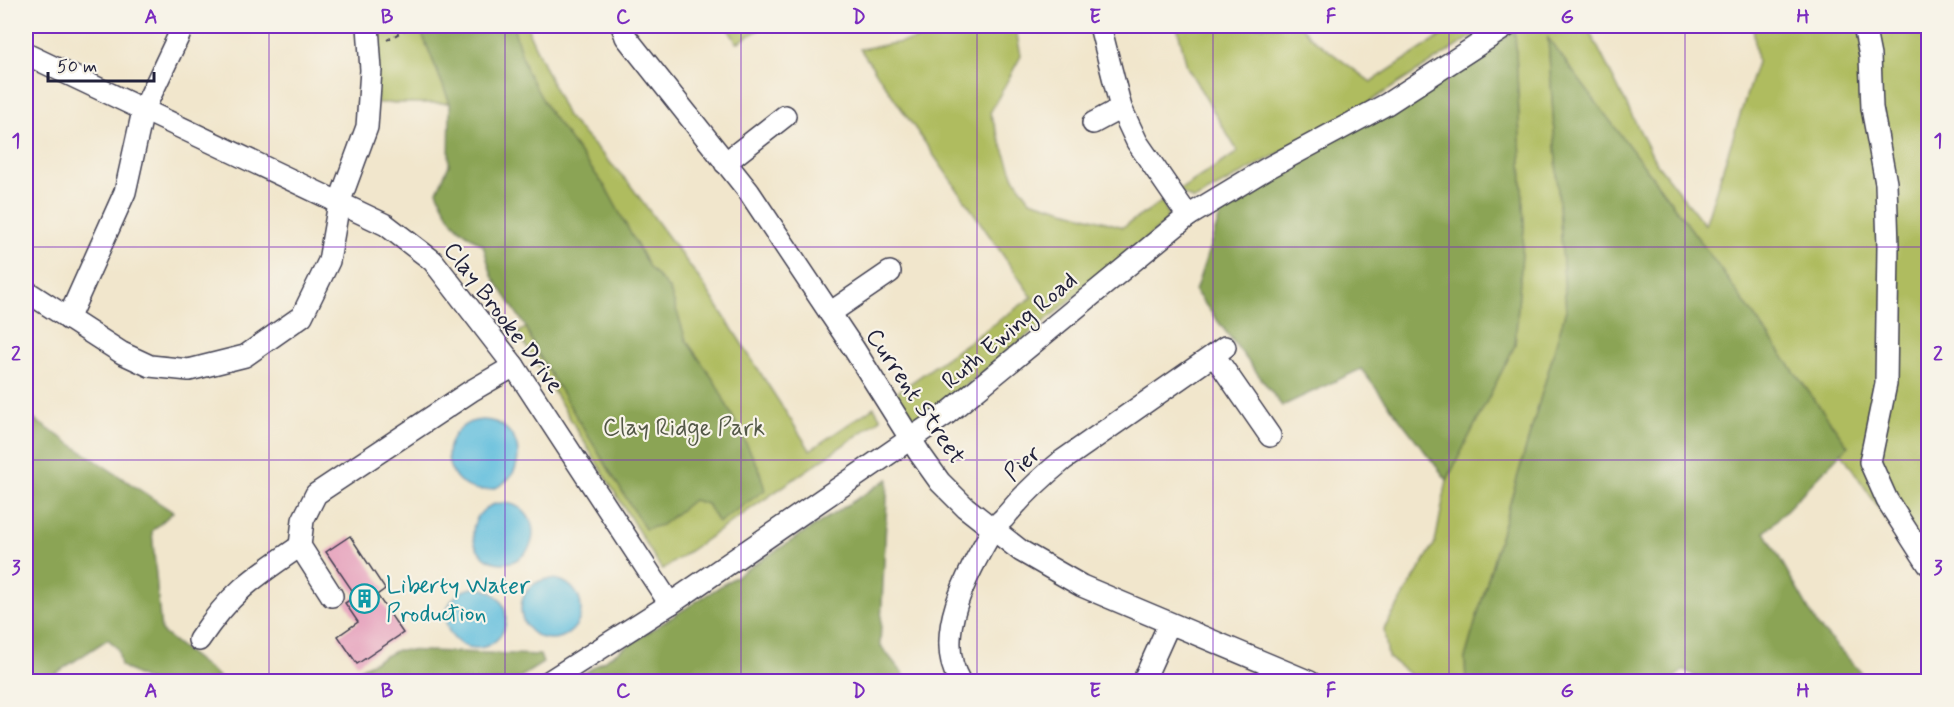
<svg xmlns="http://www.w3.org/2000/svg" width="1954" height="707" viewBox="0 0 1954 707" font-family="Mynerve,sans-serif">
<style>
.green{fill:#afbc5e;stroke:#686f4c;stroke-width:1.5}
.forest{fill:#8ba455;stroke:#566348;stroke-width:1.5}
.water{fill:#5fbddd;stroke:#40708c;stroke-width:1.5}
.building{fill:#e6a3bd}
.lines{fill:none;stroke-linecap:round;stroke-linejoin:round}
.minor-casing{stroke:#413f51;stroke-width:24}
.path{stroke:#413f51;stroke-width:2;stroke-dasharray:4.5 4.5;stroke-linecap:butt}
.minor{stroke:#fff;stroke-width:21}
.grid{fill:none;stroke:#7b2cbf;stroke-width:1.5;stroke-opacity:0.55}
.labels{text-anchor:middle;stroke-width:4.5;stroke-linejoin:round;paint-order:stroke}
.street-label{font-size:24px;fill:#22223b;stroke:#f7f3e8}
.park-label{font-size:24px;fill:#535847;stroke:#f7f3e8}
.culture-label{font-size:24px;fill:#0d838f;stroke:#f7f3e8;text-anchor:start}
.neatline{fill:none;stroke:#7b2cbf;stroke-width:2}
.grid-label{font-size:20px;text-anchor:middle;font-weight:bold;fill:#7b2cbf}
</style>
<rect width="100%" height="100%" fill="#f7f3e8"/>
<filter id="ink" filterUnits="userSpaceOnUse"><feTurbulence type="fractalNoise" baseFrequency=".0167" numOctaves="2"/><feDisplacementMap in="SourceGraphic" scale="12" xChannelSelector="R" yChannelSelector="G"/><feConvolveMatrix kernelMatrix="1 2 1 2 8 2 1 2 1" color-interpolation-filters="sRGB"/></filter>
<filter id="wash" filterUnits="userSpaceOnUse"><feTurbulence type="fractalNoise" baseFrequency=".008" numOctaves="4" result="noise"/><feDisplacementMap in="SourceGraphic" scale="24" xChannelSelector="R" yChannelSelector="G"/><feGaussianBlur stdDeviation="1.35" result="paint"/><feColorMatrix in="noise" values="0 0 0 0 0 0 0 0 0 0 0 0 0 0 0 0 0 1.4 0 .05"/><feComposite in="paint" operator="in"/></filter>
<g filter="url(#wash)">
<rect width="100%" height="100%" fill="#f1e6cc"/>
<g class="green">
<path d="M 374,26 L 419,26 L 450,103 L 377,103 Z"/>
<path d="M 489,26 L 529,26 L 529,33 L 567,116 L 628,182 L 704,285 L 810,450 L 874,407 L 881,419 L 662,570 L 518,333 L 602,274 Z"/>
<path d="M 726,26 L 765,26 L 737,43 Z"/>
<path d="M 949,26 L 1010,26 L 1016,30 L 1021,56 L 990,113 L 1014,178 L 1030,200 L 1123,227 L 1163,201 L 1168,215 L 1165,223 L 921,422 L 911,422 L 891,397 L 1032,297 L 860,49 L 939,36 Z"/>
<path d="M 1177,26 L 1301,26 L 1309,36 L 1371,82 L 1456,26 L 1483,26 L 1473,36 L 1349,115 L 1194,200 L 1178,191 L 1238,152 L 1187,67 Z"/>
<path d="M 1529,26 L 1587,26 L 1655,161 L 1705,225 L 1757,62 L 1753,26 L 1928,26 L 1928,582 L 1700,241 L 1548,39 L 1566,310 L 1465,658 L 1466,681 L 1418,681 L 1388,657 L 1384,629 L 1435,543 L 1447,480 L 1515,345 L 1524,227 L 1515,31 Z"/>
</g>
<g class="forest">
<path d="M 419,26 L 513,26 L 526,70 L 550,113 L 606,188 L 649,267 L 670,290 L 686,340 L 715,382 L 759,469 L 765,490 L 718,523 L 707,504 L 693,500 L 662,525 L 645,529 L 535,349 L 526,327 L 492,276 L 483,245 C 455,228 450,222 437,191 L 449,165 L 450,103 Z"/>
<path d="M 1515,31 L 1524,227 L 1515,345 L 1447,480 L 1361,369 L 1282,406 L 1195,291 L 1224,204 Z"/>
<path d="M 1548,38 L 1700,241 L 1848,446 L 1765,532 L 1818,626 L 1869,681 L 1704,681 L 1684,670 L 1670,681 L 1466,681 L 1465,658 L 1566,310 Z"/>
<path d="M 26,414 L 173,512 L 152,531 L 161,631 L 224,681 L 148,681 L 121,666 L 118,649 L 108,639 L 44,681 L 26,681 Z"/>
<path d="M 888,479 L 880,645 L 909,681 L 572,681 Z"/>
<path d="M 397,650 L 540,655 L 543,663 L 514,681 L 336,681 Z"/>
</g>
<g class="water">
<circle cx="483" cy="455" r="35"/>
<circle cx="503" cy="533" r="30"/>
<circle cx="551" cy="609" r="30"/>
<circle cx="476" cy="618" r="30"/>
</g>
<g id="blocks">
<path class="building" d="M 350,536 L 385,589 L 377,595 L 403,633 L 357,664 L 338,636 L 358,622 L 345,603 L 356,596 L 326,552 Z"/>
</g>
</g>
<g filter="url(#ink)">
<use href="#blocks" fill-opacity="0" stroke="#413f51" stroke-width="1.5"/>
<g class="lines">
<defs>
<g id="minor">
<path d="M 622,26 L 626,37 L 749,192 L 854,349 L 920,454 L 940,482 L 965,507 L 1021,551 L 1082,586 L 1310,682"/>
<path d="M 1100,26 L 1121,108 L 1137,142 L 1188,216"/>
<path d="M 1864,26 L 1870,56 L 1872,108 L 1886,183 L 1888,247 L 1886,384 L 1870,462 L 1887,500 L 1928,564"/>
<path d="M 26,54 L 386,225 L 433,261 L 514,366 L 670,604"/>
<path d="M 1093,123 L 1121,108"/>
<path d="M 725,163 L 785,116"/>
<path d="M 26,291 L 122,353 L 150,366 L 189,370 L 245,356 L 302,316 L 329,261 L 339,203 L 367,127 L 371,70 L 368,26"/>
<path d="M 830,313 L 890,272"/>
<path d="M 68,319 L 125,192 L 143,111 L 180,33"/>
<path d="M 1214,355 L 1270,436"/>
<path d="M 332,596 L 300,546 L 303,520 L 316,494 L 471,391 L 514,366"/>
<path d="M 199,640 C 231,592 253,578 300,546"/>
<path d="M 548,682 L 670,604 L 948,413 L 1188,216 L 1266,169 L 1387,104 L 1507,26"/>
<path d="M 960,682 C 932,635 968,573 992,531 C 995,526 1000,522 1004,518 C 1022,496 1041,478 1063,460 L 1225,347"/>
<path d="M 1143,682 L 1169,624"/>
</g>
</defs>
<use href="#minor" class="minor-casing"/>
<path class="path" d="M 387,40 L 412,26"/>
<use href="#minor" class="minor"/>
</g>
</g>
<path class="grid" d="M 269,26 L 269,682M 505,26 L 505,682M 741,26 L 741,682M 977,26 L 977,682M 1213,26 L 1213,682M 1449,26 L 1449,682M 1685,26 L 1685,682M 26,247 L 1928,247M 26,460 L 1928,460"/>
<defs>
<symbol id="building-ring" viewBox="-11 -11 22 22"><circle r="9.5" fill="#f7f3e8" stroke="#0f9aa8" stroke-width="1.5"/><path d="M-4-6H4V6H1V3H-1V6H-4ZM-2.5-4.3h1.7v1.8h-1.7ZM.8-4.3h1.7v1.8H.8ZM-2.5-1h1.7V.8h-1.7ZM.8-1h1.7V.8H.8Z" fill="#0f9aa8"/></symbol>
</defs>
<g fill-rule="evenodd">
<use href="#building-ring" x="348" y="582" width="33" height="33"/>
</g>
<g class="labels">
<g class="street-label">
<text transform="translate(504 317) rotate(53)" y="8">Clay Brooke Drive</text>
<text transform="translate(1009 330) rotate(-40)" y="8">Ruth Ewing Road</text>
<text transform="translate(916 396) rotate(56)" y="8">Current Street</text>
<text transform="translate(1022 463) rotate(-42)" y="8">Pier</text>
</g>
<g class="park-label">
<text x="684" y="435">Clay Ridge Park</text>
</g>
<g class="culture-label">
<text x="386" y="593">Liberty Water<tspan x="386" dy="28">Production</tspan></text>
</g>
</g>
<rect width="1954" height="707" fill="none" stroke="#f7f3e8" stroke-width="66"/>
<path d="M48 72v9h106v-9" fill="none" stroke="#22223b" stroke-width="3"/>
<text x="57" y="72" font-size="18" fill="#22223b" stroke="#f7f3e8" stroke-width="4.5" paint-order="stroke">50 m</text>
<rect x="33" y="33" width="1888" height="641" class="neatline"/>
<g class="grid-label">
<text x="151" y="23">A</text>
<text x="387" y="23">B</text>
<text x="623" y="23">C</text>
<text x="859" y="23">D</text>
<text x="1095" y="23">E</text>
<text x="1331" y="23">F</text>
<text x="1567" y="23">G</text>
<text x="1803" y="23">H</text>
<text x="16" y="147">1</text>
<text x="1938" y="147">1</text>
<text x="16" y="360">2</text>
<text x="1938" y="360">2</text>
<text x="16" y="574">3</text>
<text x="1938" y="574">3</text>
<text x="151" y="697">A</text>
<text x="387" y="697">B</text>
<text x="623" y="697">C</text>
<text x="859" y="697">D</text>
<text x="1095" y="697">E</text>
<text x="1331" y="697">F</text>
<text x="1567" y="697">G</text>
<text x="1803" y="697">H</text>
</g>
</svg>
